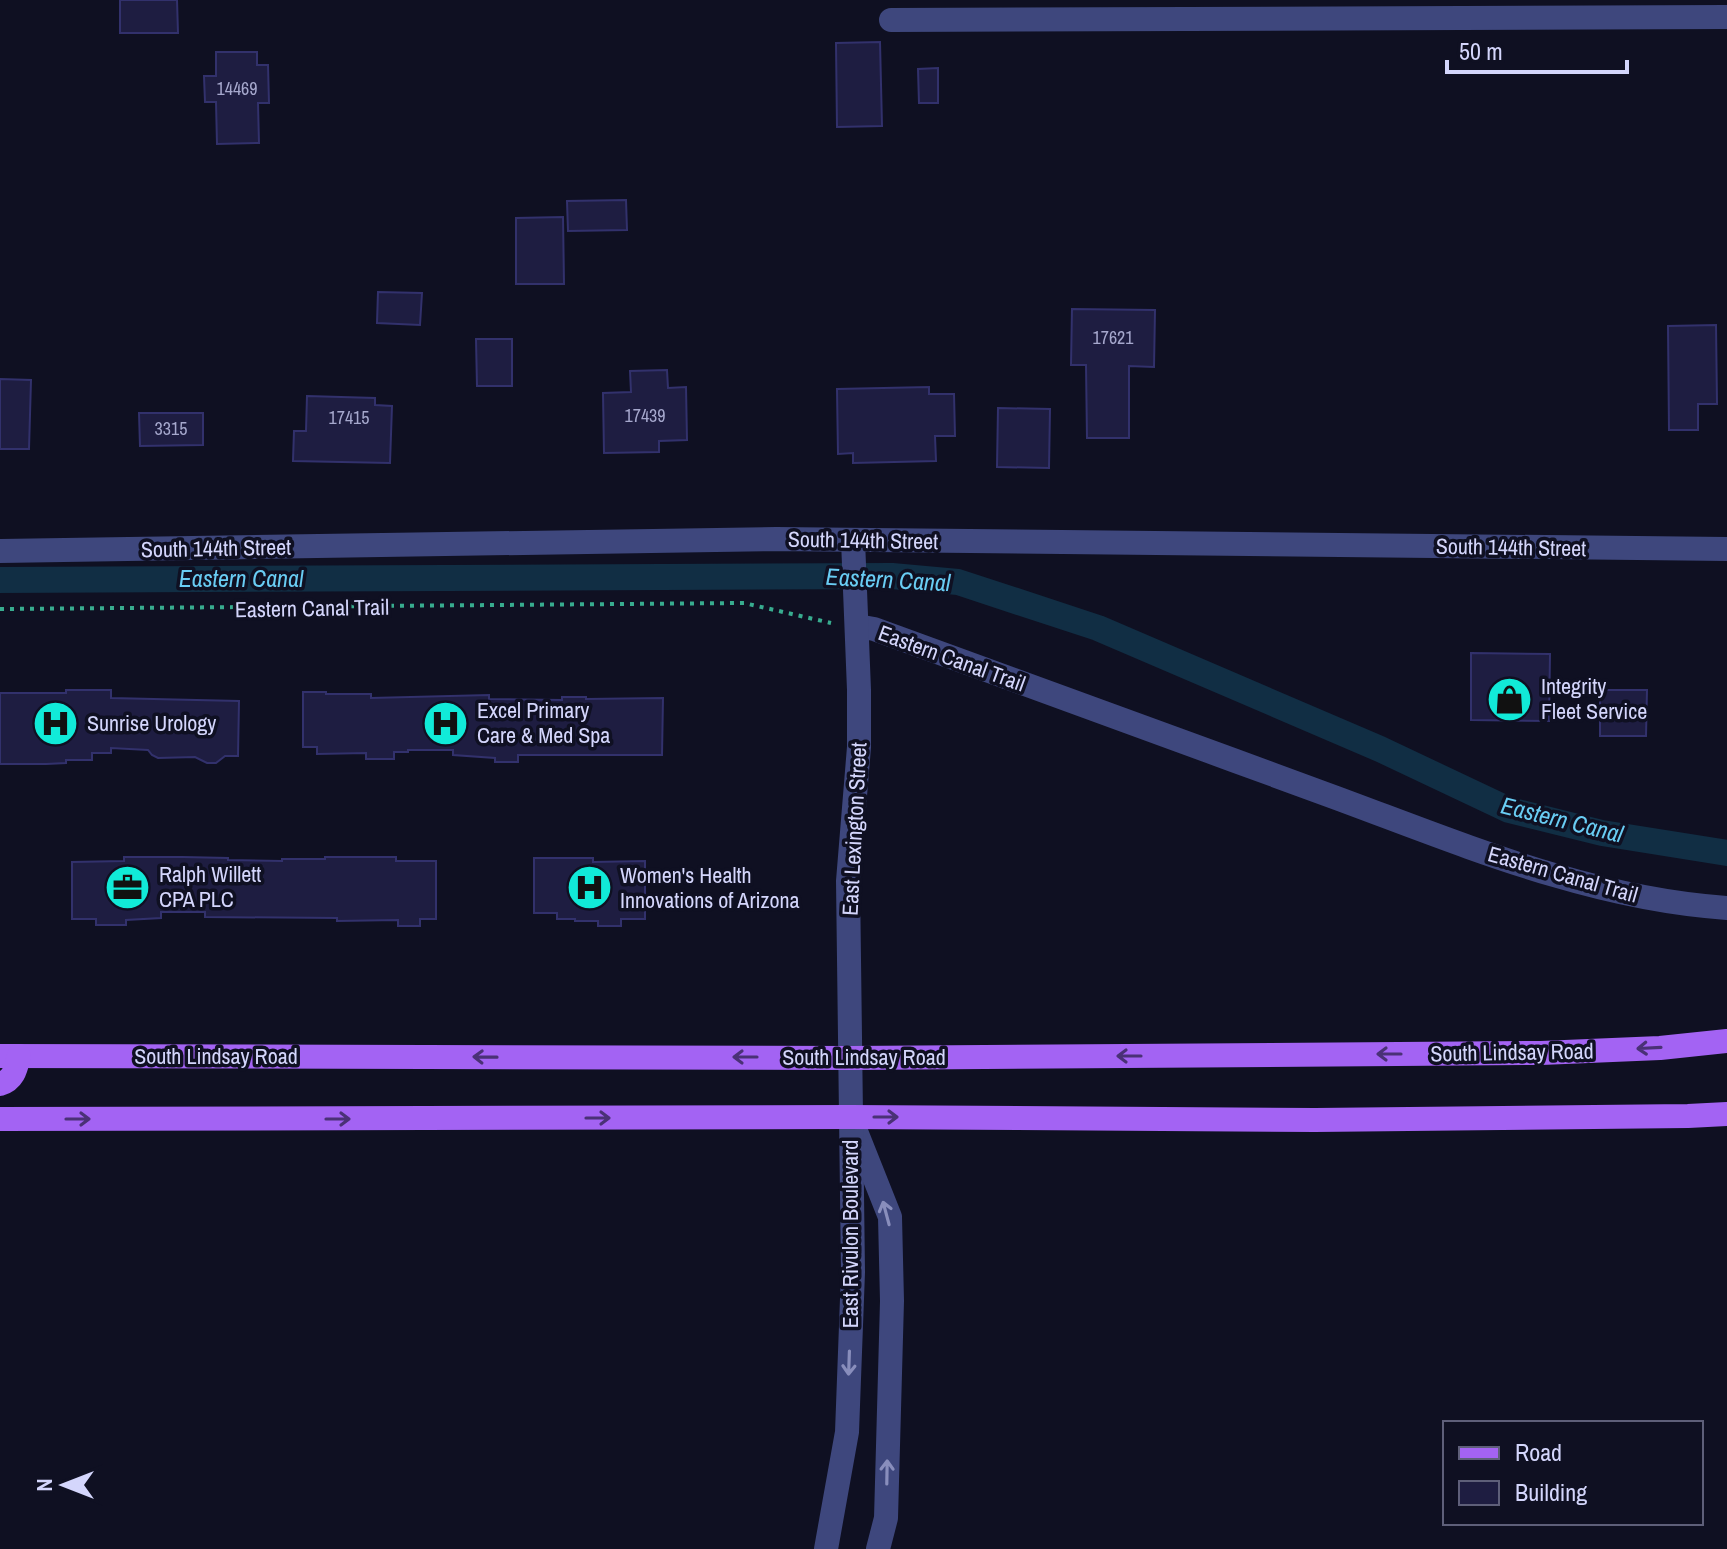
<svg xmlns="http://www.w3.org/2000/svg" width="1727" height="1549" viewBox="0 0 1727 1549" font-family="'Archivo Narrow',sans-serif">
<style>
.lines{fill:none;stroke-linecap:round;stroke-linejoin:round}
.canal{stroke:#112e44;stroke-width:26}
.building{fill:#1e1d41;stroke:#32316c;stroke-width:2}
.path{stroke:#38ac8f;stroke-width:4;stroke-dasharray:4 6;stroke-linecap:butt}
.minor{stroke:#3e477d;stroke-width:24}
.major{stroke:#a363f3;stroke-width:24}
.oneway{stroke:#4a3176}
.oneway2{stroke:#898ebc}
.labels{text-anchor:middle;stroke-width:7;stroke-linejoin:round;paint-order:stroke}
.number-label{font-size:18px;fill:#a6a8cd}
.street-label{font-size:22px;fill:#d4d6fc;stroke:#0f1022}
.poi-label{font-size:22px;fill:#d4d6fc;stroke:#0f1022;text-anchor:start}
.water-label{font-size:24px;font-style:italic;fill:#69cdf4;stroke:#0f1022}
</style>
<rect width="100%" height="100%" fill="#0f1022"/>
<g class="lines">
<path class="canal" d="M 0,580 L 892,576 L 958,582 L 1098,628 L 1380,749 L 1509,810 L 1602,833 L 1727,853"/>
</g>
<g class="building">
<path d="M 120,0 L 177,0 L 178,33 L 120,33 Z"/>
<path d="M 880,42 L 882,126 L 837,127 L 836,43 Z"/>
<path d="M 216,52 L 257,52 L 257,65 L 268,65 L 269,103 L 258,103 L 259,143 L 217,144 L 216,102 L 205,102 L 204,76 L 216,76 Z"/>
<path d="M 938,68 L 938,103 L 919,103 L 918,69 Z"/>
<path d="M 626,200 L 627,230 L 568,231 L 567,201 Z"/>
<path d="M 563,217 L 564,284 L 516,284 L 516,218 Z"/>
<path d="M 378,292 L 422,293 L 420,325 L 377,323 Z"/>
<path d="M 1072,309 L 1155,310 L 1154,367 L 1129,366 L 1129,438 L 1087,438 L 1086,365 L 1071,365 Z"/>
<path d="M 1716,325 L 1717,404 L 1698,404 L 1698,430 L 1669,430 L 1668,326 Z"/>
<path d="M 476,339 L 512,339 L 512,386 L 477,386 Z"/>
<path d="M 667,370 L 668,388 L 686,387 L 687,440 L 659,441 L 659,452 L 604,453 L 603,393 L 631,392 L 630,371 Z"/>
<path d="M 0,379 L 31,380 L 29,449 L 0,449 Z"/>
<path d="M 929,387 L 929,394 L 954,394 L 955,436 L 935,436 L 936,461 L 853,463 L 853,453 L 838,454 L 837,389 Z"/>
<path d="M 307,396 L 375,398 L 375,405 L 392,406 L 390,463 L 293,461 L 294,431 L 306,431 Z"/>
<path d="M 998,408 L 1050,409 L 1049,468 L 997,467 Z"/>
<path d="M 139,413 L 203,413 L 203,445 L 140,446 Z"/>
<path d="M 1471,653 L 1550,654 L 1549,721 L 1471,720 Z"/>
<path d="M 66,690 L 111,690 L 111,698 L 239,701 L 238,756 L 225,756 L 216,763 L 207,763 L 195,757 L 158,758 L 152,755 L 148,750 L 111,748 L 111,753 L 92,753 L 92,760 L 66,760 L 66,763 L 46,764 L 0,764 L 0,693 L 66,693 Z"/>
<path d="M 1600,690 L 1647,690 L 1646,736 L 1600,736 Z"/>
<path d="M 303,692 L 326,692 L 326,694 L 371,694 L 371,698 L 489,695 L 489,699 L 562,700 L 562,697 L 586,697 L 586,699 L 663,698 L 662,755 L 518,755 L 518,762 L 495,762 L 495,758 L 453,755 L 453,750 L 408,750 L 408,752 L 394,752 L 394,759 L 366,759 L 366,753 L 317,754 L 317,747 L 303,747 Z"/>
<path d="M 124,857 L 183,857 L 228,858 L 228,860 L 282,861 L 282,859 L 325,859 L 325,857 L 396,857 L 396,861 L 436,861 L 436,919 L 420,919 L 420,926 L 398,926 L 398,920 L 337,921 L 337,918 L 205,917 L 205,912 L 161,912 L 161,918 L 126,920 L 126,925 L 96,925 L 96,919 L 72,919 L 72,862 L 124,861 Z"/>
<path d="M 534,858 L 593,858 L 593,862 L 645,861 L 645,919 L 621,919 L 621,926 L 598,926 L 598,921 L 575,921 L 575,919 L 557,919 L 557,913 L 534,913 Z"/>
</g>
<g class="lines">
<path class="path" d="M 0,609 L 744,603 L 831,623"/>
<g class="minor">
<path d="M 891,20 L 1727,17"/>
<path d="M 0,551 L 776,539 L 1727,549"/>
<path d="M 857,626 L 874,629 C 1027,685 1179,740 1331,796 C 1459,843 1589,899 1727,908"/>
<path d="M 857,1134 L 890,1217 L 892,1301 L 886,1518 L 878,1549"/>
<path d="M 826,1549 L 847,1432 L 853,1272 L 848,881 L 859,747 L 859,690 L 853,540"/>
</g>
<g class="major">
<path d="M 0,1056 L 851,1058 L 1541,1053 L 1660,1048 L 1727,1041"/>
<path d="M 0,1084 C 14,1080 16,1068 19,1056"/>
<path d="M 0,1119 L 850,1117 L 1315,1120 L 1688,1116 L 1727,1114"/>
</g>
</g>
<defs><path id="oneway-shaft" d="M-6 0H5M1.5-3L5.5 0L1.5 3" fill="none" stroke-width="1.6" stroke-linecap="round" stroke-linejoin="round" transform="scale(2)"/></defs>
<g class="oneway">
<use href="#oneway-shaft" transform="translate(1649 1048) rotate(177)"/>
<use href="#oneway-shaft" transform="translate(1389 1054) rotate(180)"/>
<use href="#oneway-shaft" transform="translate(1129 1056) rotate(180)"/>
<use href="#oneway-shaft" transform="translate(485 1057) rotate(-179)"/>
<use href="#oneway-shaft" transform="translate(745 1057) rotate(-180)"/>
<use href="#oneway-shaft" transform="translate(886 1117)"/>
<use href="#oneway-shaft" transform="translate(598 1118)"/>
<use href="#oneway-shaft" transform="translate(78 1119)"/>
<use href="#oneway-shaft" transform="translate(338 1119)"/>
</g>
<g class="oneway2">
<use href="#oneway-shaft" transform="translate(886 1213) rotate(-105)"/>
<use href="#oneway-shaft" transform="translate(849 1363) rotate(92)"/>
<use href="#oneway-shaft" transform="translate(887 1472) rotate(-89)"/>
</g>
<defs>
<symbol id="shop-disc" viewBox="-11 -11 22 22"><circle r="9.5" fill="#11ead8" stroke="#0f1022"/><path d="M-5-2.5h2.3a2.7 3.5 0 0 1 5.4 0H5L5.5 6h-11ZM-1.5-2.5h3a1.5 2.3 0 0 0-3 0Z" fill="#111"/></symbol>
<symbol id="hospital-disc" viewBox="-11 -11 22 22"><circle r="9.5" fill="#11ead8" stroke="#0f1022"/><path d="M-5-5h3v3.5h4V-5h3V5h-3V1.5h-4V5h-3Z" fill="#111"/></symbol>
<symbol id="office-disc" viewBox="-11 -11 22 22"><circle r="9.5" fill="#11ead8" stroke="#0f1022"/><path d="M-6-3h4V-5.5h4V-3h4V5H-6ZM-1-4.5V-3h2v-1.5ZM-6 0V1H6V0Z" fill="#111"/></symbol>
</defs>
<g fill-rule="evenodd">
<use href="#shop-disc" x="1484" y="674" width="51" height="51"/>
<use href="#hospital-disc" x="30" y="698" width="51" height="51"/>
<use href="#hospital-disc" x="420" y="698" width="51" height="51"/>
<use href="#office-disc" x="102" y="862" width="51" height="51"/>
<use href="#hospital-disc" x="564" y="862" width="51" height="51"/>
</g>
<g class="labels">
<g class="number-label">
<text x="237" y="95">14469</text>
<text x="1113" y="344">17621</text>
<text x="645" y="422">17439</text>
<text x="349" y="424">17415</text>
<text x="171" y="435">3315</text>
</g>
<g class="street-label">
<text transform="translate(863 540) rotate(1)" y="8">South 144th Street</text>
<text transform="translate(1511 547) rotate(1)" y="8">South 144th Street</text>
<text transform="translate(216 548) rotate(-1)" y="8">South 144th Street</text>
<text transform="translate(312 608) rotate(-1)" y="8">Eastern Canal Trail</text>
<text transform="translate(952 658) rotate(20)" y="8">Eastern Canal Trail</text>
<text transform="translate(854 829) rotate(-87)" y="8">East Lexington Street</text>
<text transform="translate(1563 874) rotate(16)" y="8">Eastern Canal Trail</text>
<text transform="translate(1512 1052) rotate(-1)" y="8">South Lindsay Road</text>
<text x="216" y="1064">South Lindsay Road</text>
<text x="864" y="1065">South Lindsay Road</text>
<text transform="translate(850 1234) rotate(-90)" y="8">East Rivulon Boulevard</text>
</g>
<g class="poi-label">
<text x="1541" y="694">Integrity<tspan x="1541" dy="25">Fleet Service</tspan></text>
<text x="477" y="718">Excel Primary<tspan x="477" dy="25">Care &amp; Med Spa</tspan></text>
<text x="87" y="731">Sunrise Urology</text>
<text x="159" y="882">Ralph Willett<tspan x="159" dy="25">CPA PLC</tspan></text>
<text x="620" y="883">Women's Health<tspan x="620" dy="25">Innovations of Arizona</tspan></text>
</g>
<g class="water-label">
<text x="241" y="587">Eastern Canal</text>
<text transform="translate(888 580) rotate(3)" y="8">Eastern Canal</text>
<text transform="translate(1562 820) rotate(14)" y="8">Eastern Canal</text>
</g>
</g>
<rect x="1443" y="1421" width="260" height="104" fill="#0f1022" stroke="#5e5f79" stroke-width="2"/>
<rect x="1459" y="1447" width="40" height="12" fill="#a363f3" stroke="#5e5f79" stroke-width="2"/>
<text x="1515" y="1461" font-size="24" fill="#d4d6fc">Road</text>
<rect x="1459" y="1481" width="40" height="24" fill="#1e1d41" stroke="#5e5f79" stroke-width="2"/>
<text x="1515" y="1501" font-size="24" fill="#d4d6fc">Building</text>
<g transform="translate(64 1485) rotate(270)" stroke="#0f1022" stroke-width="6" paint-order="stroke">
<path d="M0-6L14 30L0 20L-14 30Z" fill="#d4d6fc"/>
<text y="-12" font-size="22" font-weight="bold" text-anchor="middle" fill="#d4d6fc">N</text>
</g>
<path d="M1447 60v12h180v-12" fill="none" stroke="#d4d6fc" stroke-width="4"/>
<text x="1459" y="60" font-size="24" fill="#d4d6fc" stroke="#0f1022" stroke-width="6" paint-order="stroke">50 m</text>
</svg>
